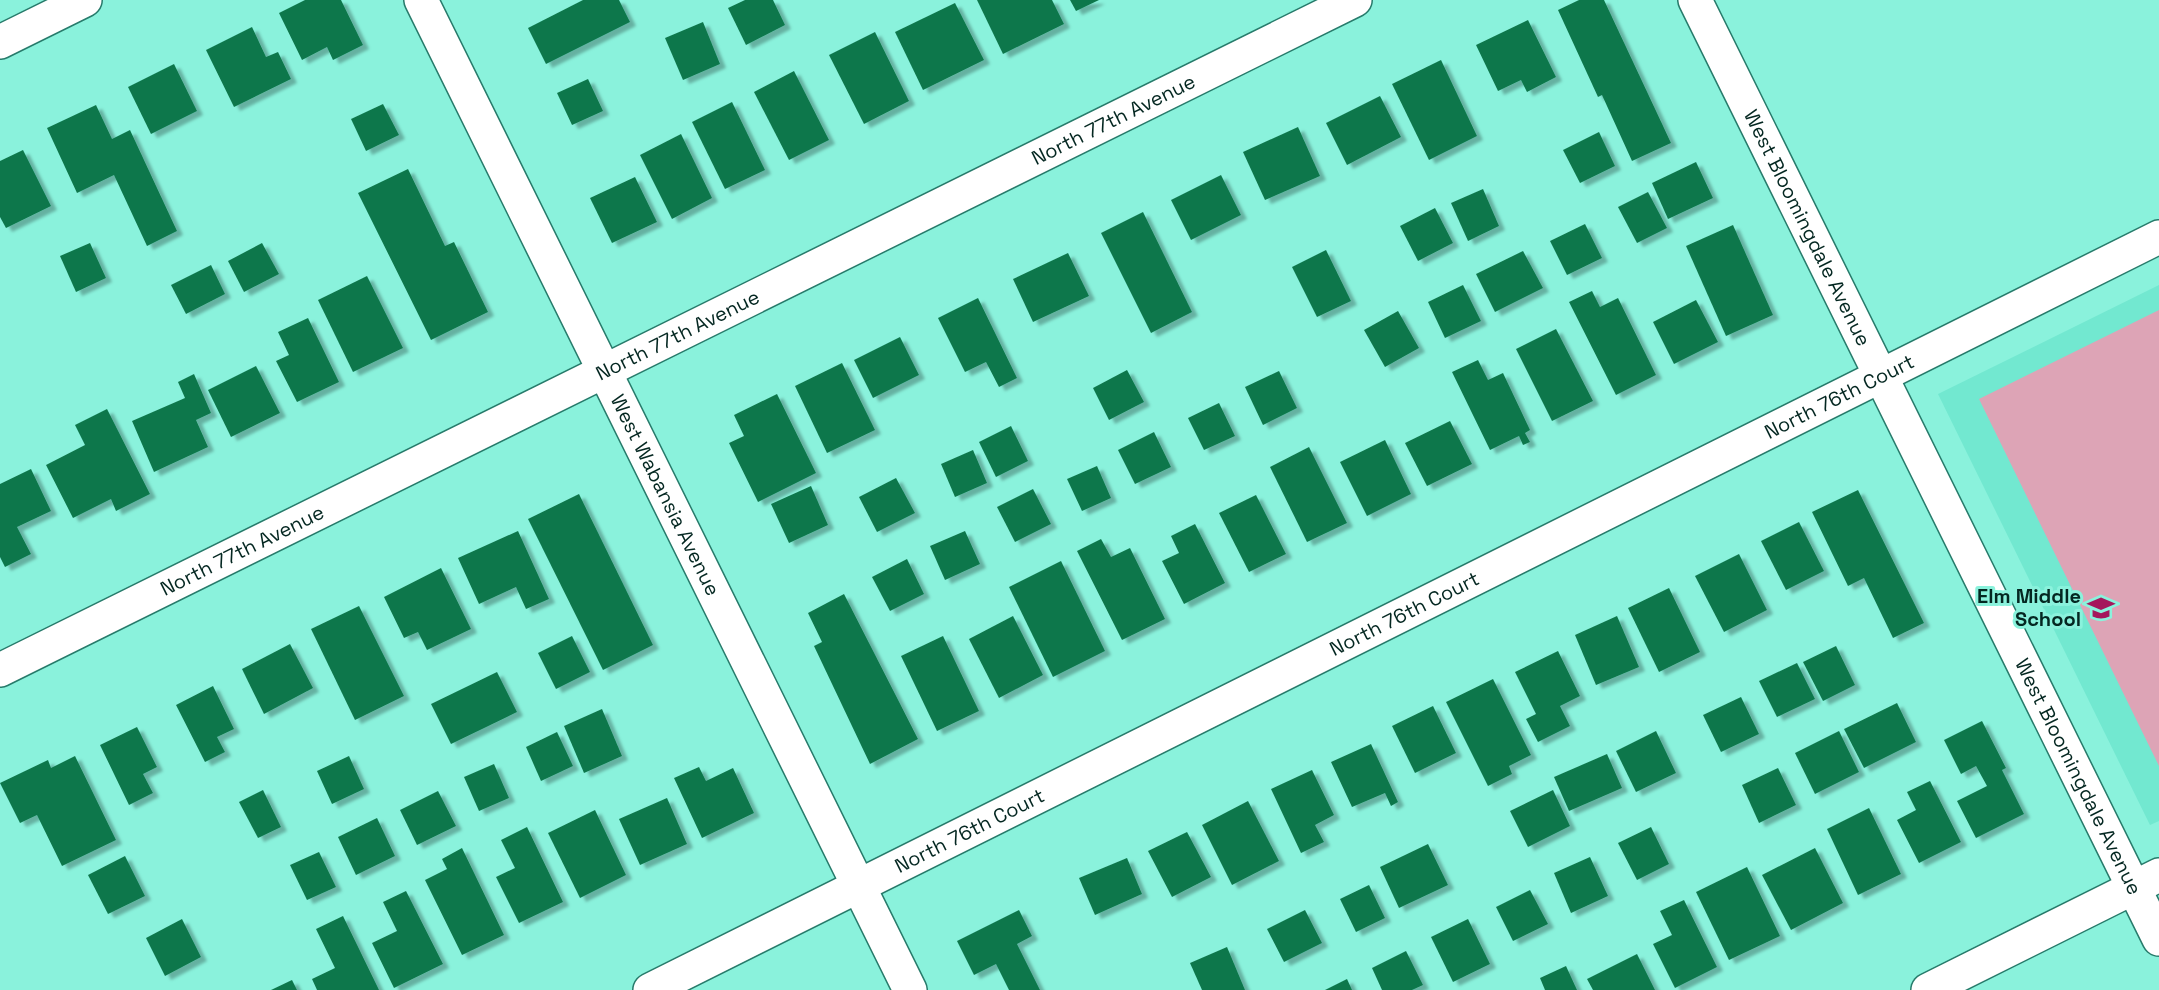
<svg xmlns="http://www.w3.org/2000/svg" width="2159" height="990" viewBox="0 0 2159 990" font-family="'Space Grotesk',sans-serif">
<style>
.built{fill:#72e8d0}
.green{fill:#dda4b6}
.building{fill:#11774c;filter:url(#shadow)}
.lines{fill:none;stroke-linecap:round;stroke-linejoin:round}
.street-casing{stroke:#277b6b;stroke-width:36}
.street{stroke:#fff;stroke-width:33}
.labels{text-anchor:middle;stroke-width:6;stroke-linejoin:round;paint-order:stroke}
.street-label{font-size:20px;fill:#042721;stroke:#8af2dc}
.poi-label{font-size:20px;font-weight:bold;fill:#042721;stroke:#8af2dc;text-anchor:end}
</style>
<defs>
<filter id="shadow"><feDropShadow dx="6" dy="4" stdDeviation="1.5" flood-color="#0004"/></filter>
</defs>
<rect width="100%" height="100%" fill="#8af2dc"/>
<path class="built" d="M 2159,285 L 2159,821 L 2150,825 L 1938,394 Z"/>
<path class="green" d="M 2159,310 L 2159,766 L 1979,399 Z"/>
<g class="building">
<path d="M 305,0 L 341,0 L 363,45 L 333,60 L 327,47 L 302,60 L 279,13 Z"/>
<path d="M 583,0 L 619,0 L 630,22 L 546,64 L 528,28 Z"/>
<path d="M 745,0 L 773,0 L 785,25 L 746,45 L 728,8 Z"/>
<path d="M 977,0 L 1052,0 L 1064,24 L 1003,54 Z"/>
<path d="M 1070,0 L 1099,0 L 1076,11 Z"/>
<path d="M 1579,0 L 1604,0 L 1671,143 L 1632,161 L 1602,95 L 1598,97 L 1558,10 Z"/>
<path d="M 955,3 L 984,60 L 923,90 L 895,32 Z"/>
<path d="M 1528,20 L 1556,77 L 1527,92 L 1521,80 L 1498,91 L 1476,45 Z"/>
<path d="M 703,22 L 720,64 L 683,80 L 665,38 Z"/>
<path d="M 252,27 L 266,57 L 278,52 L 291,79 L 234,107 L 206,50 Z"/>
<path d="M 875,32 L 909,101 L 864,124 L 829,55 Z"/>
<path d="M 1441,60 L 1477,136 L 1429,160 L 1392,84 Z"/>
<path d="M 174,64 L 197,111 L 151,134 L 128,87 Z"/>
<path d="M 794,71 L 829,140 L 789,160 L 754,92 Z"/>
<path d="M 588,79 L 603,111 L 572,125 L 557,93 Z"/>
<path d="M 1380,96 L 1401,137 L 1347,165 L 1326,123 Z"/>
<path d="M 732,102 L 765,170 L 725,189 L 692,122 Z"/>
<path d="M 383,104 L 399,135 L 366,151 L 351,119 Z"/>
<path d="M 96,105 L 112,139 L 130,130 L 177,231 L 147,246 L 114,175 L 77,193 L 47,128 Z"/>
<path d="M 1298,127 L 1320,176 L 1265,200 L 1243,152 Z"/>
<path d="M 1599,132 L 1615,166 L 1580,183 L 1563,150 Z"/>
<path d="M 681,134 L 712,198 L 672,219 L 640,155 Z"/>
<path d="M 23,150 L 51,206 L 6,228 L 0,217 L 0,161 Z"/>
<path d="M 1696,162 L 1713,198 L 1668,219 L 1652,183 Z"/>
<path d="M 408,169 L 445,246 L 454,242 L 488,312 L 431,340 L 358,193 Z"/>
<path d="M 1221,175 L 1241,215 L 1191,240 L 1171,200 Z"/>
<path d="M 635,177 L 657,222 L 612,243 L 590,198 Z"/>
<path d="M 1483,189 L 1499,226 L 1468,241 L 1451,203 Z"/>
<path d="M 1648,192 L 1667,228 L 1637,243 L 1618,207 Z"/>
<path d="M 1435,208 L 1453,243 L 1418,261 L 1400,226 Z"/>
<path d="M 1143,212 L 1192,312 L 1151,333 L 1101,233 Z"/>
<path d="M 1585,224 L 1602,258 L 1567,275 L 1550,241 Z"/>
<path d="M 1733,225 L 1773,315 L 1726,336 L 1686,246 Z"/>
<path d="M 90,243 L 106,278 L 76,292 L 60,256 Z"/>
<path d="M 262,243 L 279,274 L 244,292 L 228,261 Z"/>
<path d="M 1326,250 L 1351,301 L 1317,317 L 1292,267 Z"/>
<path d="M 1523,251 L 1543,288 L 1495,312 L 1476,274 Z"/>
<path d="M 1068,253 L 1089,296 L 1033,322 L 1013,279 Z"/>
<path d="M 211,265 L 225,294 L 186,314 L 171,285 Z"/>
<path d="M 367,276 L 403,348 L 353,372 L 318,300 Z"/>
<path d="M 1463,285 L 1481,321 L 1445,338 L 1428,302 Z"/>
<path d="M 1592,291 L 1600,307 L 1618,298 L 1656,375 L 1616,395 L 1569,302 Z"/>
<path d="M 978,298 L 1017,378 L 999,387 L 986,362 L 965,372 L 938,318 Z"/>
<path d="M 1696,300 L 1718,342 L 1674,364 L 1653,322 Z"/>
<path d="M 1398,311 L 1419,348 L 1385,367 L 1364,330 Z"/>
<path d="M 308,318 L 339,382 L 297,402 L 276,361 L 289,355 L 278,332 Z"/>
<path d="M 1556,329 L 1593,401 L 1552,421 L 1516,349 Z"/>
<path d="M 900,337 L 919,375 L 873,398 L 854,360 Z"/>
<path d="M 1478,360 L 1488,380 L 1503,373 L 1530,430 L 1525,433 L 1530,442 L 1523,445 L 1519,436 L 1490,450 L 1452,372 Z"/>
<path d="M 842,363 L 875,430 L 827,453 L 795,386 Z"/>
<path d="M 256,366 L 280,413 L 231,437 L 208,390 Z"/>
<path d="M 1127,370 L 1144,402 L 1109,420 L 1093,388 Z"/>
<path d="M 1279,371 L 1297,408 L 1263,425 L 1245,387 Z"/>
<path d="M 194,374 L 211,413 L 196,420 L 208,447 L 154,472 L 132,421 L 185,398 L 178,382 Z"/>
<path d="M 777,394 L 816,473 L 758,502 L 729,443 L 744,436 L 734,415 Z"/>
<path d="M 1219,403 L 1235,436 L 1204,450 L 1188,418 Z"/>
<path d="M 107,409 L 150,494 L 116,511 L 111,499 L 73,518 L 46,465 L 85,445 L 75,425 Z"/>
<path d="M 1450,421 L 1472,464 L 1427,486 L 1405,443 Z"/>
<path d="M 1011,426 L 1028,461 L 996,477 L 979,442 Z"/>
<path d="M 1154,432 L 1171,467 L 1135,484 L 1118,450 Z"/>
<path d="M 1385,440 L 1411,494 L 1367,516 L 1340,462 Z"/>
<path d="M 1309,447 L 1347,523 L 1307,542 L 1270,467 Z"/>
<path d="M 973,450 L 987,483 L 955,497 L 941,464 Z"/>
<path d="M 1097,466 L 1111,498 L 1082,511 L 1067,479 Z"/>
<path d="M 31,469 L 51,511 L 17,527 L 31,554 L 5,567 L 0,557 L 0,484 Z"/>
<path d="M 896,478 L 915,513 L 877,532 L 859,497 Z"/>
<path d="M 811,486 L 828,525 L 789,543 L 771,504 Z"/>
<path d="M 1033,489 L 1051,524 L 1015,542 L 997,507 Z"/>
<path d="M 1858,490 L 1924,623 L 1893,638 L 1864,578 L 1848,586 L 1812,512 Z"/>
<path d="M 579,494 L 653,645 L 603,670 L 528,519 Z"/>
<path d="M 1256,495 L 1286,554 L 1249,572 L 1219,513 Z"/>
<path d="M 1799,522 L 1824,571 L 1786,590 L 1761,541 Z"/>
<path d="M 1195,524 L 1225,583 L 1184,604 L 1162,561 L 1179,553 L 1171,536 Z"/>
<path d="M 518,531 L 549,599 L 526,609 L 516,587 L 479,604 L 458,558 Z"/>
<path d="M 965,531 L 980,564 L 945,580 L 930,546 Z"/>
<path d="M 1101,539 L 1111,557 L 1130,548 L 1165,619 L 1122,640 L 1077,551 Z"/>
<path d="M 1739,554 L 1767,610 L 1724,632 L 1695,576 Z"/>
<path d="M 907,559 L 924,594 L 890,611 L 872,577 Z"/>
<path d="M 1061,561 L 1105,651 L 1053,677 L 1009,587 Z"/>
<path d="M 441,568 L 471,629 L 427,650 L 418,632 L 404,638 L 384,597 Z"/>
<path d="M 1669,588 L 1700,652 L 1659,672 L 1628,608 Z"/>
<path d="M 844,594 L 918,739 L 870,764 L 814,646 L 822,642 L 808,613 Z"/>
<path d="M 359,606 L 404,696 L 355,720 L 311,629 Z"/>
<path d="M 1013,616 L 1043,675 L 999,698 L 969,639 Z"/>
<path d="M 1617,616 L 1639,667 L 1596,685 L 1575,635 Z"/>
<path d="M 572,636 L 590,672 L 556,689 L 538,653 Z"/>
<path d="M 943,636 L 979,711 L 937,731 L 901,656 Z"/>
<path d="M 290,644 L 313,688 L 264,714 L 242,669 Z"/>
<path d="M 1836,646 L 1855,685 L 1823,701 L 1803,662 Z"/>
<path d="M 1558,651 L 1580,696 L 1560,706 L 1570,726 L 1538,742 L 1526,719 L 1536,714 L 1515,672 Z"/>
<path d="M 1797,663 L 1815,699 L 1777,717 L 1759,681 Z"/>
<path d="M 497,672 L 517,712 L 451,744 L 431,704 Z"/>
<path d="M 1493,679 L 1531,755 L 1509,766 L 1512,774 L 1488,786 L 1446,702 Z"/>
<path d="M 213,686 L 234,729 L 217,737 L 225,752 L 205,762 L 176,705 Z"/>
<path d="M 1741,697 L 1759,734 L 1721,752 L 1703,715 Z"/>
<path d="M 1897,703 L 1916,742 L 1864,768 L 1844,729 Z"/>
<path d="M 1433,706 L 1456,753 L 1415,773 L 1392,726 Z"/>
<path d="M 602,709 L 622,756 L 584,773 L 564,726 Z"/>
<path d="M 1982,721 L 2006,768 L 2002,770 L 2024,814 L 1976,838 L 1957,801 L 1987,786 L 1976,766 L 1961,774 L 1944,740 Z"/>
<path d="M 137,727 L 157,767 L 143,774 L 153,793 L 129,805 L 100,745 Z"/>
<path d="M 1656,731 L 1676,773 L 1636,792 L 1616,751 Z"/>
<path d="M 1839,731 L 1859,772 L 1815,794 L 1795,753 Z"/>
<path d="M 557,732 L 573,766 L 541,781 L 526,747 Z"/>
<path d="M 1371,744 L 1398,802 L 1391,806 L 1385,793 L 1352,807 L 1331,762 Z"/>
<path d="M 1607,754 L 1622,788 L 1569,811 L 1554,777 Z"/>
<path d="M 75,756 L 116,840 L 62,866 L 37,815 L 20,823 L 0,783 L 48,760 L 51,768 Z"/>
<path d="M 349,756 L 364,789 L 332,804 L 317,771 Z"/>
<path d="M 494,764 L 509,798 L 479,811 L 464,777 Z"/>
<path d="M 699,767 L 706,781 L 733,768 L 754,813 L 702,838 L 674,778 Z"/>
<path d="M 1778,768 L 1796,805 L 1759,823 L 1742,785 Z"/>
<path d="M 1312,770 L 1334,815 L 1315,825 L 1324,842 L 1301,853 L 1271,789 Z"/>
<path d="M 1930,781 L 1961,842 L 1919,863 L 1897,820 L 1916,810 L 1907,792 Z"/>
<path d="M 263,790 L 281,827 L 258,838 L 239,802 Z"/>
<path d="M 1553,790 L 1570,826 L 1528,847 L 1510,811 Z"/>
<path d="M 438,791 L 456,826 L 417,845 L 400,810 Z"/>
<path d="M 667,798 L 687,844 L 640,865 L 619,819 Z"/>
<path d="M 1248,801 L 1279,861 L 1232,885 L 1202,825 Z"/>
<path d="M 1869,808 L 1901,874 L 1858,895 L 1827,829 Z"/>
<path d="M 595,810 L 626,875 L 580,898 L 548,833 Z"/>
<path d="M 377,818 L 395,856 L 356,875 L 338,837 Z"/>
<path d="M 527,827 L 563,902 L 519,923 L 496,877 L 515,868 L 501,840 Z"/>
<path d="M 1651,827 L 1669,864 L 1637,880 L 1618,843 Z"/>
<path d="M 1187,832 L 1211,877 L 1172,897 L 1148,851 Z"/>
<path d="M 1428,844 L 1448,885 L 1399,908 L 1380,867 Z"/>
<path d="M 462,848 L 504,935 L 462,955 L 425,880 L 447,869 L 442,859 Z"/>
<path d="M 1815,848 L 1843,903 L 1791,930 L 1762,875 Z"/>
<path d="M 319,852 L 336,887 L 307,900 L 290,865 Z"/>
<path d="M 125,856 L 145,896 L 108,914 L 88,875 Z"/>
<path d="M 1590,857 L 1608,896 L 1571,913 L 1554,873 Z"/>
<path d="M 1127,858 L 1142,894 L 1095,915 L 1079,878 Z"/>
<path d="M 1747,867 L 1780,936 L 1729,960 L 1696,892 Z"/>
<path d="M 1369,885 L 1385,918 L 1356,932 L 1340,899 Z"/>
<path d="M 1530,890 L 1548,924 L 1513,941 L 1496,907 Z"/>
<path d="M 406,891 L 443,964 L 394,988 L 372,943 L 397,931 L 383,902 Z"/>
<path d="M 1684,900 L 1717,967 L 1675,988 L 1653,944 L 1672,935 L 1660,911 Z"/>
<path d="M 1019,910 L 1032,936 L 1017,944 L 1040,990 L 1009,990 L 996,964 L 974,975 L 957,941 Z"/>
<path d="M 1305,910 L 1322,943 L 1284,962 L 1267,929 Z"/>
<path d="M 343,916 L 379,990 L 317,990 L 312,979 L 335,968 L 316,929 Z"/>
<path d="M 182,919 L 201,957 L 165,976 L 146,938 Z"/>
<path d="M 1468,919 L 1490,964 L 1453,982 L 1431,937 Z"/>
<path d="M 1227,947 L 1245,990 L 1202,990 L 1190,963 Z"/>
<path d="M 1406,951 L 1423,985 L 1412,990 L 1382,990 L 1372,968 Z"/>
<path d="M 1637,954 L 1655,990 L 1593,990 L 1587,979 Z"/>
<path d="M 1566,966 L 1577,990 L 1545,990 L 1540,978 Z"/>
<path d="M 1347,979 L 1352,990 L 1325,990 Z"/>
<path d="M 292,980 L 297,990 L 271,990 Z"/>
</g>
<g class="lines">
<defs>
<g id="street">
<path id="s1" d="M 421,0 L 910,990"/>
<path id="s2" d="M 1695,0 L 2159,939"/>
<path d="M 0,42 L 85,0"/>
<path id="s3" d="M 0,670 L 1355,0"/>
<path id="s4" d="M 650,990 L 2159,237"/>
<path d="M 1928,990 L 2159,875"/>
</g>
</defs>
<use href="#street" class="street-casing"/>
<use href="#street" class="street"/>
</g>
<defs>
<symbol id="school-bare" viewBox="-9 -9 18 18"><path d="M0-5L7-2L0 1L-7-2ZM-4 1L0 2.5L4 1V4Q0 6-4 4Z" fill="#a5175c" stroke="#8af2dc" stroke-width="2.5" paint-order="stroke"/></symbol>
</defs>
<g fill-rule="evenodd">
<use href="#school-bare" x="2082" y="589" width="38" height="38"/>
</g>
<g class="labels">
<g class="street-label">
<text dy="7" stroke="none"><textPath href="#s3" startOffset="1242">North 77th Avenue</textPath></text>
<text dy="7" stroke="none"><textPath href="#s2" startOffset="254">West Bloomingdale Avenue</textPath></text>
<text dy="7" stroke="none"><textPath href="#s3" startOffset="756">North 77th Avenue</textPath></text>
<text dy="7" stroke="none"><textPath href="#s4" startOffset="1329">North 76th Court</textPath></text>
<text dy="7" stroke="none"><textPath href="#s1" startOffset="552">West Wabansia Avenue</textPath></text>
<text dy="7" stroke="none"><textPath href="#s3" startOffset="270">North 77th Avenue</textPath></text>
<text dy="7" stroke="none"><textPath href="#s4" startOffset="843">North 76th Court</textPath></text>
<text dy="7" stroke="none"><textPath href="#s2" startOffset="866">West Bloomingdale Avenue</textPath></text>
<text dy="7" stroke="none"><textPath href="#s4" startOffset="357">North 76th Court</textPath></text>
</g>
<g class="poi-label">
<text x="2081" y="603">Elm Middle<tspan x="2081" dy="23">School</tspan></text>
</g>
</g>
</svg>
